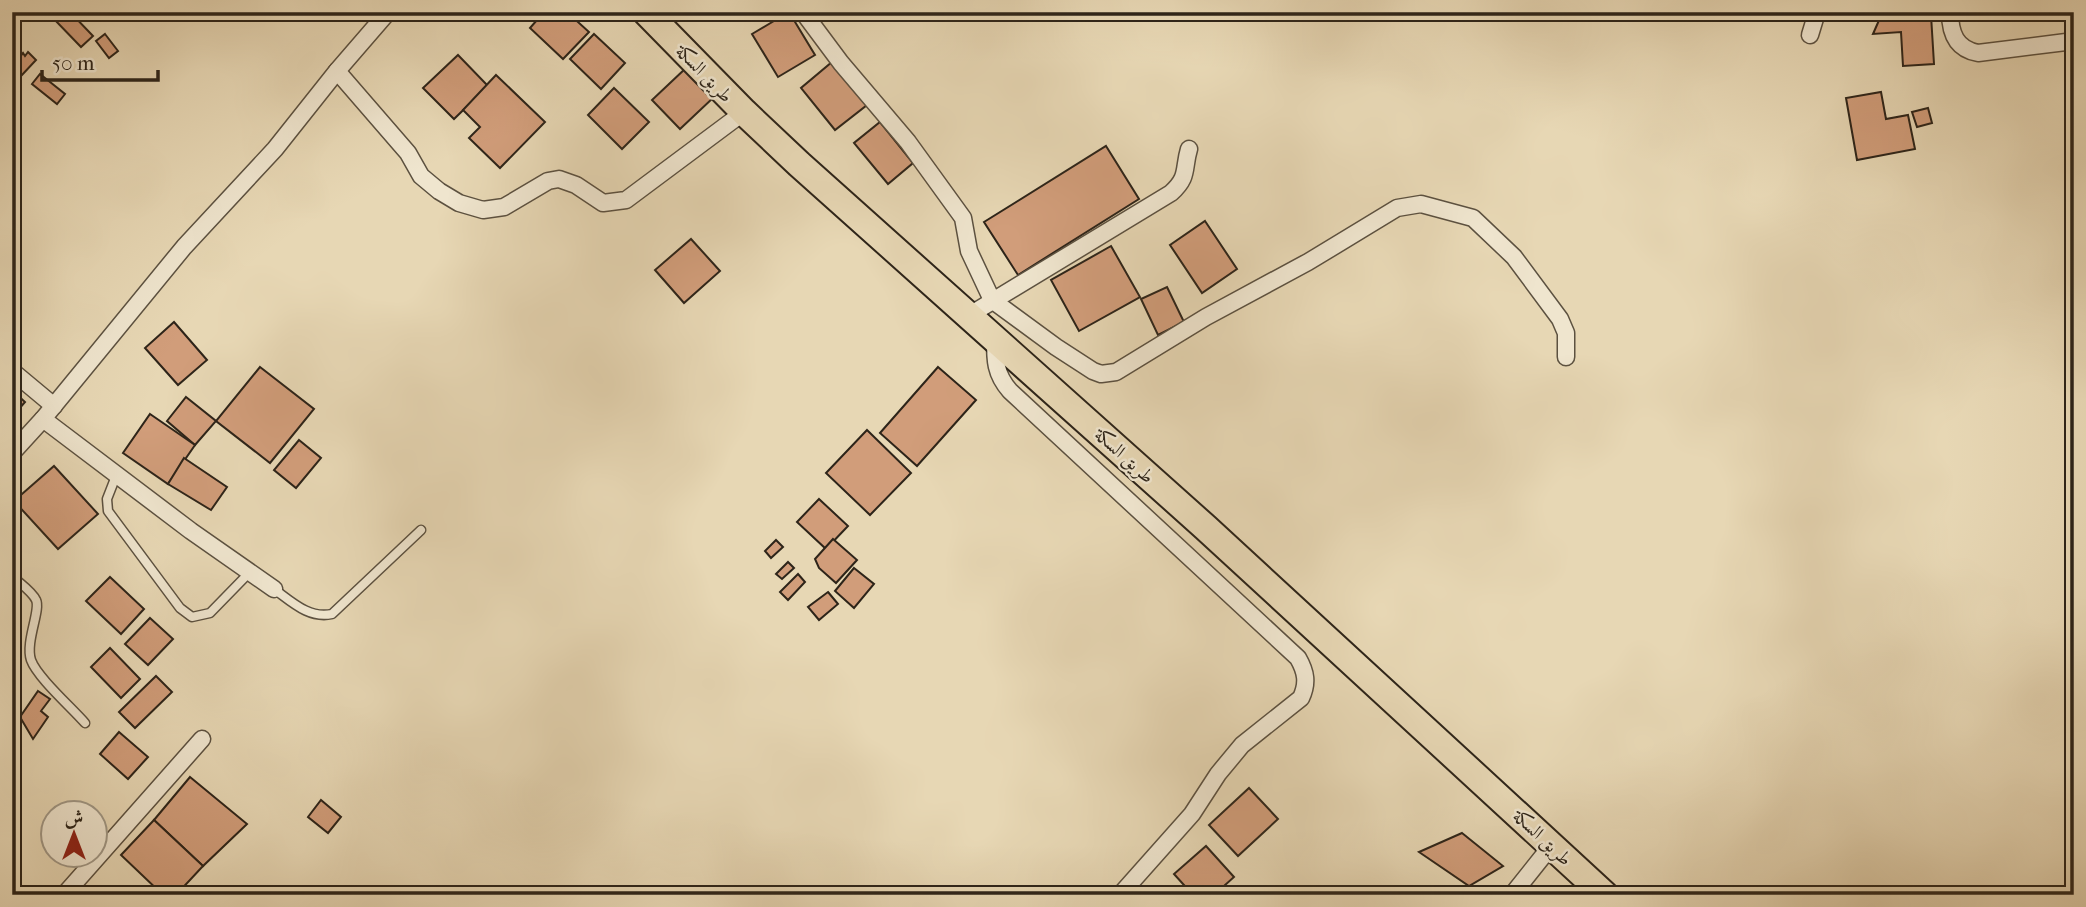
<svg xmlns="http://www.w3.org/2000/svg" width="2086" height="907" viewBox="0 0 2086 907" font-family="'IM FELL French Canon',Amiri,serif">
<style>
.building{fill:#d19d7a;stroke:#2d2419;stroke-width:2}
.lines{fill:none;stroke-linecap:round;stroke-linejoin:round}
.service-casing{stroke:#5c5140;stroke-width:11}
.minor-casing{stroke:#5c5140;stroke-width:19}
.primary-casing{stroke:#2d2419;stroke-width:30}
.service{stroke:#efe5ce;stroke-width:8}
.minor{stroke:#efe5ce;stroke-width:16}
.primary{stroke:#e7d7b4;stroke-width:26}
.labels{text-anchor:middle;stroke-width:5;stroke-linejoin:round;paint-order:stroke}
.street-label{font-size:19px;fill:#2d2419;stroke:#efe5ce}
</style>
<rect width="100%" height="100%" fill="#e7d7b4"/>
<filter id="stains"><feTurbulence type="fractalNoise" baseFrequency=".00286" numOctaves="4"/><feColorMatrix values="0 0 0 0 .2 0 0 0 0 .09 0 0 0 0 .02 0 0 0 .5 -.17"/></filter>
<radialGradient id="worn" r=".72"><stop offset=".6" stop-color="#630" stop-opacity="0"/><stop offset="1" stop-color="#630" stop-opacity=".3"/></radialGradient>
<g class="building">
<path d="M 57,12 L 70,12 L 93,36 L 81,47 L 52,17 Z"/>
<path d="M 544,12 L 567,12 L 589,32 L 563,59 L 530,28 Z"/>
<path d="M 789,12 L 815,55 L 778,77 L 752,34 Z"/>
<path d="M 1931,15 L 1934,64 L 1903,66 L 1901,32 L 1873,34 L 1880,18 Z"/>
<path d="M 105,34 L 118,51 L 109,58 L 96,41 Z"/>
<path d="M 594,34 L 625,63 L 601,89 L 570,59 Z"/>
<path d="M 28,52 L 36,60 L 21,76 L 12,67 L 12,54 L 18,59 L 23,53 L 25,56 Z"/>
<path d="M 458,55 L 488,86 L 454,119 L 423,88 Z"/>
<path d="M 832,62 L 867,105 L 835,130 L 801,88 Z"/>
<path d="M 686,68 L 714,97 L 680,129 L 652,100 Z"/>
<path d="M 40,74 L 65,94 L 57,104 L 32,84 Z"/>
<path d="M 496,75 L 545,122 L 500,168 L 469,138 L 480,127 L 463,110 Z"/>
<path d="M 614,88 L 649,122 L 622,149 L 588,115 Z"/>
<path d="M 1881,92 L 1886,119 L 1908,115 L 1915,149 L 1857,160 L 1846,98 Z"/>
<path d="M 1928,108 L 1932,123 L 1917,127 L 1912,112 Z"/>
<path d="M 880,122 L 913,163 L 888,184 L 854,143 Z"/>
<path d="M 1106,146 L 1139,199 L 1018,275 L 984,222 Z"/>
<path d="M 1205,221 L 1237,269 L 1202,293 L 1170,245 Z"/>
<path d="M 691,239 L 720,271 L 684,303 L 655,270 Z"/>
<path d="M 1111,246 L 1140,297 L 1079,331 L 1051,280 Z"/>
<path d="M 1167,287 L 1184,322 L 1158,335 L 1141,299 Z"/>
<path d="M 174,322 L 207,360 L 178,385 L 145,348 Z"/>
<path d="M 260,367 L 314,409 L 270,463 L 216,421 Z"/>
<path d="M 938,367 L 976,400 L 917,466 L 880,433 Z"/>
<path d="M 12,390 L 25,402 L 12,417 Z"/>
<path d="M 186,397 L 216,421 L 195,445 L 167,421 Z"/>
<path d="M 150,414 L 195,445 L 168,484 L 123,453 Z"/>
<path d="M 867,430 L 911,473 L 870,515 L 826,473 Z"/>
<path d="M 299,440 L 321,458 L 296,488 L 274,470 Z"/>
<path d="M 184,458 L 227,487 L 211,510 L 168,484 Z"/>
<path d="M 54,466 L 98,514 L 58,549 L 14,501 Z"/>
<path d="M 819,499 L 848,526 L 826,549 L 797,522 Z"/>
<path d="M 833,539 L 857,560 L 836,583 L 819,568 L 815,559 Z"/>
<path d="M 776,540 L 783,547 L 771,558 L 765,551 Z"/>
<path d="M 788,562 L 794,568 L 782,579 L 776,574 Z"/>
<path d="M 854,568 L 874,584 L 854,608 L 835,591 Z"/>
<path d="M 798,574 L 805,582 L 788,600 L 780,592 Z"/>
<path d="M 110,577 L 144,609 L 121,634 L 86,601 Z"/>
<path d="M 828,592 L 838,604 L 819,620 L 808,607 Z"/>
<path d="M 150,618 L 173,639 L 148,665 L 125,644 Z"/>
<path d="M 110,648 L 140,679 L 121,698 L 91,667 Z"/>
<path d="M 156,676 L 172,692 L 135,728 L 119,712 Z"/>
<path d="M 38,691 L 50,699 L 41,711 L 48,717 L 33,739 L 20,717 Z"/>
<path d="M 119,732 L 148,757 L 128,779 L 100,754 Z"/>
<path d="M 190,777 L 247,824 L 203,866 L 154,820 Z"/>
<path d="M 1249,788 L 1278,819 L 1238,856 L 1209,825 Z"/>
<path d="M 321,800 L 341,817 L 328,833 L 308,817 Z"/>
<path d="M 154,820 L 203,866 L 176,895 L 163,895 L 121,855 Z"/>
<path d="M 1462,833 L 1503,866 L 1469,886 L 1419,852 Z"/>
<path d="M 1206,846 L 1234,877 L 1214,895 L 1193,895 L 1174,874 Z"/>
</g>
<g class="lines">
<defs>
<g id="service">
<path d="M 116,476 L 107,499 L 108,511 L 180,608 L 192,617 L 210,613 L 250,572"/>
<path d="M 12,576 C 19,583 32,591 36,600 C 41,610 25,642 31,660 C 37,677 72,708 85,723"/>
<path d="M 274,589 C 292,602 309,619 332,614 L 421,530"/>
</g>
<g id="minor">
<path d="M 803,12 L 841,63 L 908,142 L 963,218 L 969,251 L 992,300 L 1056,347 L 1093,371 L 1101,374 L 1116,372 L 1206,317 L 1308,262 L 1397,208 L 1421,204 L 1473,218 L 1514,257 L 1560,319 L 1566,333 L 1566,357"/>
<path d="M 1950,12 C 1950,33 1956,49 1978,53 L 2074,41"/>
<path d="M 1810,35 L 1817,12"/>
<path d="M 337,71 L 408,153 L 421,176 L 439,191 L 459,203 L 483,210 L 504,207 L 548,181 L 559,179 L 576,185 L 603,203 L 626,200 L 744,112"/>
<path d="M 968,316 L 1171,193 C 1189,177 1183,169 1189,149"/>
<path d="M 995,339 C 995,360 995,374 1010,391 L 1298,658 C 1306,672 1308,683 1301,698 L 1242,745 L 1218,774 L 1192,814 L 1120,895"/>
<path d="M 12,371 L 54,406"/>
<path d="M 43,419 L 191,531 L 274,589"/>
<path d="M 12,453 L 43,419 L 184,247 L 275,149 L 337,71 L 388,12"/>
<path d="M 64,895 L 202,739"/>
<path d="M 1512,895 L 1551,846"/>
</g>
<path id="primary" d="M 646,12 L 744,112 L 799,164 L 1205,527 L 1605,895"/>
</defs>
<use href="#service" class="service-casing"/>
<use href="#minor" class="minor-casing"/>
<use href="#primary" class="primary-casing"/>
<use href="#service" class="service"/>
<use href="#minor" class="minor"/>
<use href="#primary" class="primary"/>
</g>
<g class="labels">
<g class="street-label">
<text transform="translate(705 73) rotate(46)" y="7">طريق السكة</text>
<text transform="translate(1125 455) rotate(42)" y="7">طريق السكة</text>
<text transform="translate(1543 837) rotate(43)" y="7">طريق السكة</text>
</g>
</g>
<rect width="2086" height="907" fill="none" stroke="#e7d7b4" stroke-width="42"/>
<rect x="14" y="14" width="2058" height="879" fill="none" stroke="#2d2419" stroke-width="3.5"/>
<rect x="21" y="21" width="2044" height="865" fill="none" stroke="#2d2419" stroke-width="2"/>
<g transform="translate(74 834)"><circle r="33" fill="#efe5ce" stroke="#a19886" stroke-width="2"/>
<path d="M0-5L12 26L0 18L-12 26Z" fill="#8f2418"/>
<text y="-10" font-size="19" font-weight="bold" text-anchor="middle" fill="#2d2419">ش</text>
</g>
<path d="M42 70v10h116v-10" fill="none" stroke="#2d2419" stroke-width="3.5"/>
<text x="52" y="70" font-size="21" fill="#2d2419" stroke="#efe5ce" stroke-width="5" paint-order="stroke">50 m</text>
<rect width="100%" height="100%" filter="url(#stains)"/>
<rect width="100%" height="100%" fill="url(#worn)"/>
</svg>
